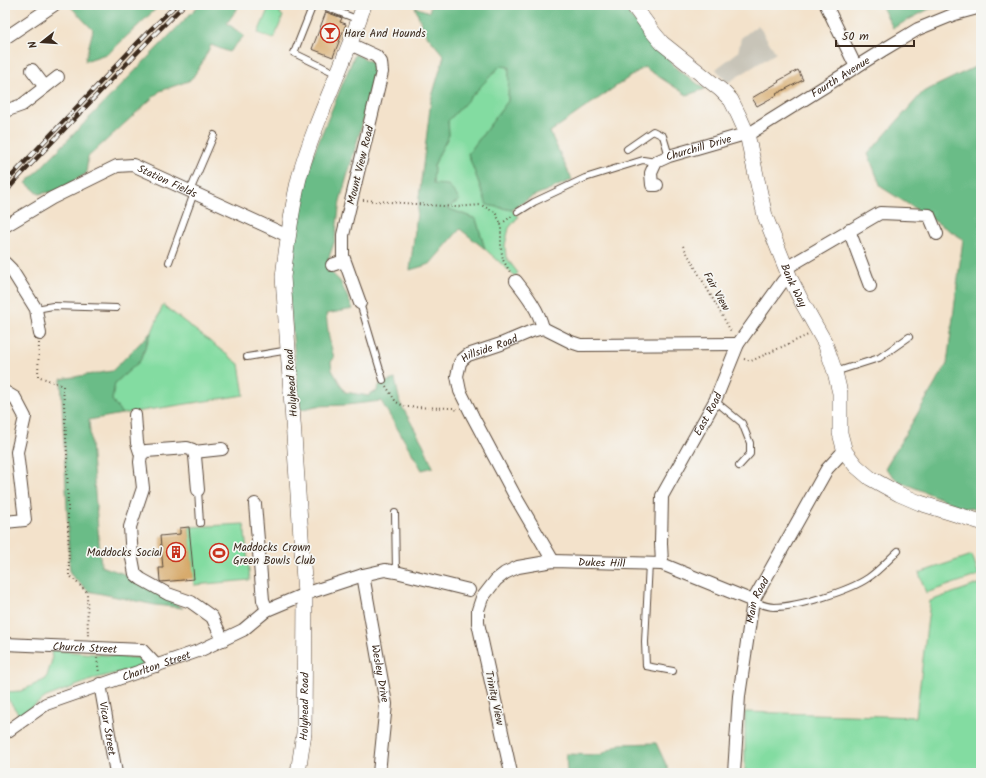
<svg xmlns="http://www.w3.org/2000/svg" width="986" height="778" viewBox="0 0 986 778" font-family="Kalam,sans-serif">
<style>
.industrial{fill:#c8c4b8}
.green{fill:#83dca1;stroke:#5f8360}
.forest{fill:#6abc87;stroke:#527352}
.building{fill:#d7aa6c}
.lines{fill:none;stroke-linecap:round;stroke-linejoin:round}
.service-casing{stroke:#574638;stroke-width:8}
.minor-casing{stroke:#574638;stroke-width:14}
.tertiary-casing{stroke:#574638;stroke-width:16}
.path{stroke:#574638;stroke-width:2;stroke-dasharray:1 3;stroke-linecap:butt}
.service{stroke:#fff;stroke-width:6}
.minor{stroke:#fff;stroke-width:12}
.tertiary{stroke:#fff;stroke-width:15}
.rail-casing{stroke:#3b2a1e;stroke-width:4.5}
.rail{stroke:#f6f6f2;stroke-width:3;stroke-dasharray:9;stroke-linecap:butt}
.labels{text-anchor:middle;stroke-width:3.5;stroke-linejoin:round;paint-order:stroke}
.poi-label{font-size:11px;fill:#3b2a1e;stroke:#f6f6f2;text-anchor:start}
.street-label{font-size:11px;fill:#3b2a1e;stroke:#f6f6f2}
</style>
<rect width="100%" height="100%" fill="#f6f6f2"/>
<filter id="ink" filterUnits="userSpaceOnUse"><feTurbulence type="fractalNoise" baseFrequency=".025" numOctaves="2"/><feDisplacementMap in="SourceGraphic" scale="8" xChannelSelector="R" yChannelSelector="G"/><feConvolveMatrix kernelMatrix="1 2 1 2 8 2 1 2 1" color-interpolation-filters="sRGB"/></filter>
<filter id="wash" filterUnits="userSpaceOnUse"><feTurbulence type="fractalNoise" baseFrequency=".012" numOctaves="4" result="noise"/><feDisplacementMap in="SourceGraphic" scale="16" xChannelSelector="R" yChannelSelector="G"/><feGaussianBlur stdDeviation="0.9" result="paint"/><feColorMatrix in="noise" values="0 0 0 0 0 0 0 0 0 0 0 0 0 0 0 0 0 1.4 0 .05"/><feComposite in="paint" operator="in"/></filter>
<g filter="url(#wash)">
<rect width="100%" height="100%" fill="#f3e2cb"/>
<path class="industrial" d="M 758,25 L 776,53 L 727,83 L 716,69 L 738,52 L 741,38 Z"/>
<g class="green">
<path d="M 269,7 L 281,12 L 280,14 L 283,16 L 274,39 L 258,33 Z"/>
<path d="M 500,66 L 509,67 L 508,101 L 468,154 L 487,205 L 512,210 L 518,217 L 509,228 L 505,245 L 506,257 L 518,273 L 515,276 L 485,249 L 476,219 L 447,208 L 433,184 L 434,166 L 439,154 L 449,135 L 448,121 Z"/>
<path d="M 163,305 L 239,364 L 244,395 L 122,414 L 112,400 L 115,383 L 140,361 Z"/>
<path d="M 244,524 L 250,580 L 194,585 L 189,527 Z"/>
<path d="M 972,555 L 979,575 L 926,593 L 919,573 Z"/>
<path d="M 981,583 L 981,773 L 745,773 L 745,712 L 916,717 L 930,601 Z"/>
<path d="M 51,650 L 138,658 L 144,659 L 146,663 L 145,666 L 97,678 L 46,697 L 20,716 L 5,695 L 5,692 L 21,691 L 46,679 L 52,660 Z"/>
</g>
<g class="forest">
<path d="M 72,5 L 160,5 L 109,53 L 85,61 L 93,30 L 70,6 Z"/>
<path d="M 199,5 L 240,5 L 227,23 L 244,36 L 229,52 L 211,45 L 202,63 L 191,80 L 160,91 L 88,157 L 86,174 L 56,191 L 39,194 L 26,183 Z"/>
<path d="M 431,5 L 623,5 L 631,17 L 677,69 L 705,89 L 687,95 L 644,67 L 550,132 L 572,180 L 531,197 L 512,210 L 487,205 L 468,154 L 508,101 L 509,67 L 500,66 L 448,121 L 449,135 L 439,154 L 434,166 L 433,184 L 448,185 L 460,200 L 447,208 L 476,219 L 485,249 L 460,229 L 430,264 L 410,270 L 431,100 L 444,56 L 425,33 L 415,7 L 429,12 Z"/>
<path d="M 881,5 L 944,5 L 929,9 L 893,28 Z"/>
<path d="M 355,54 L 374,63 L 374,69 L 365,114 L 340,201 L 335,240 L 328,260 L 331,272 L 340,281 L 353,309 L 326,314 L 329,338 L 334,358 L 331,362 L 332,370 L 345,392 L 369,396 L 370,393 L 376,392 L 380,384 L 395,379 L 400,403 L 423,444 L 433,467 L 422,470 L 381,401 L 346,405 L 316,406 L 300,410 L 289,297 L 289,258 L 298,210 L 315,150 Z"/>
<path d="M 981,64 L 981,510 L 962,507 L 898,481 L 885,468 L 947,364 L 963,239 L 881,187 L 868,154 L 923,92 Z"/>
<path d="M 151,332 L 140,361 L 115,383 L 112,400 L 122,414 L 89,420 L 101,566 L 130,576 L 183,608 L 155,605 L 88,591 L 70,574 L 61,379 L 112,371 Z"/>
<path d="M 656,743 L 670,773 L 567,773 L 566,754 L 600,755 L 620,744 Z"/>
</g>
<g id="blocks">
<g class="building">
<path d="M 326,12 L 342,18 L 340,22 L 346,24 L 333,57 L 312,49 Z"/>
<path d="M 798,70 L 803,80 L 776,94 L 777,95 L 757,106 L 752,98 L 779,82 L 778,81 Z"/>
<path d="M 189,527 L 194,579 L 161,582 L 160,581 L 159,568 L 163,568 L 160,536 L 180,534 L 180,528 Z"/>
</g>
</g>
</g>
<g filter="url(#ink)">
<use href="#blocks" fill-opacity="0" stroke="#574638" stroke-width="1"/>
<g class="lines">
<defs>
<g id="service">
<path d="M 313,5 L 294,53 L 337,74"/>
<path d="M 321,5 L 359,20"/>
<path d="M 627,149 L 653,131 L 663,136 L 669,156"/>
<path d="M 190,191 L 214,135"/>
<path d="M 518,212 L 534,202 L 585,178 L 643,160 L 656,162"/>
<path d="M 169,262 L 194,193"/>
<path d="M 360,303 L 383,380"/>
<path d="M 36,309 L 53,306 L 116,308"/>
<path d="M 247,357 L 289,350"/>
<path d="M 835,372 L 879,358 L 909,337"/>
<path d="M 715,401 L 742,423 L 750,443 L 750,454 L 739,466"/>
<path d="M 198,490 L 200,523"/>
<path d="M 395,513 L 396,572"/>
<path d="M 649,563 L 645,642 L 646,666 L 673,671"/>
<path d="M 753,601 C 760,604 767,607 774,607 C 797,607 849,591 868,578 C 879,571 888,560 898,551"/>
</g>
<g id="minor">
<path d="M 826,5 L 856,67"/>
<path d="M 5,38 L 54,5"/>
<path d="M 350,44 L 376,56 L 381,62 L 382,72 L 343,235 L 343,256 L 360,303"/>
<path d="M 32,70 L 45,87"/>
<path d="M 5,111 L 22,105 L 58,77"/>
<path id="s1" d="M 657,185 L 652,185 L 651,173 L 656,162 L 669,156 L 752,132 L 883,50 L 918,29 L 955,14 L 981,7"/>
<path id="s2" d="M 5,226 L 52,198 L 117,166 L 133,165 L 288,236"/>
<path d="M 849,230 L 870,286"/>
<path d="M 5,263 L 11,269 L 36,309 L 40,334"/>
<path d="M 332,265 L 344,261"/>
<path d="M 786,268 L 880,213 L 929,215 L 937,234"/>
<path d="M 516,281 C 527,295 539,311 543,328"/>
<path d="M 5,392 L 15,398 L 25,417 L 17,452 L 25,520 L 5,522"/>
<path d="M 135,415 L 137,443 L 141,455"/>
<path d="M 194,452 L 222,449"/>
<path d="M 198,490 L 195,456 L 193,450 L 187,448 L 146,451 L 141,455 L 140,462 L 143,488 L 130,527 L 132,558 L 135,574 L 141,579 L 168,594 L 191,602 L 212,617 L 223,640"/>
<path d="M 255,504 L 263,600 L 267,610"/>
<path id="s3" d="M 553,561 L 515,496 L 473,417 L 460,391 L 457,376 L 460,363 L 462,360 L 468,355 L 501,344 L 532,331 L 543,328 L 571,342 L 580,345 L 738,344"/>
<path id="s4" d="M 662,564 L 661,543 L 662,496 L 715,401 L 738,344 L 783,281 L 790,278"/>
<path id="s5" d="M 363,575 L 386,704 L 379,773"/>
<path id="s6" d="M 5,644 L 142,650 L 157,666"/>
<path id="s7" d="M 100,684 L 116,773"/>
<path id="s8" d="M 5,733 L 46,704 L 201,650 L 243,630 L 267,610 L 305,594 L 363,575 L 385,570 L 396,572 L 469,590"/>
<path id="s9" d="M 511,773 L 478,623 L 478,610 L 482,598 L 496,580 L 505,573 L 518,567 L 553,561 L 662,564 L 753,601"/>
<path id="s10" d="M 734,773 L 739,696 L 753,601 L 827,469 L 840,455 L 845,452"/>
</g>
<g id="tertiary">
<path id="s11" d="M 633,5 L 652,31 L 662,43 L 721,90 L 731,100 L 739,116 L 747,134 L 765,216 L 790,278 L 802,302 L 825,343 L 835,372 L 840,393 L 840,433 L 845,452 L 856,466 L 870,478 L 899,494 L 920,503 L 981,522"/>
<path id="s12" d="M 298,773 L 304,733 L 305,594 L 283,277 C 287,244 291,211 299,178 C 315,119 345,63 364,5"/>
</g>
</defs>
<use href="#service" class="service-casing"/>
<use href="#minor" class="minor-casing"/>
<use href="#tertiary" class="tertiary-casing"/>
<g class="path">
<path d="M 363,200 L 456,207 L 481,205 L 495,212 L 501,224 L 501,248 L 503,260 L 510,272"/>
<path d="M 501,224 L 512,216"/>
<path d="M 683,246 L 732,333"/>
<path d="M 39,343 L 38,376 L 63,386 L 67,454 L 69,575 L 87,592 L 88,637"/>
<path d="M 744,359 L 751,361 L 808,335"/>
<path d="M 386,386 L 396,402 L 406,407 L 453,408 L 457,410"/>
<path d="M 97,658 L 99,673"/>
</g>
<use href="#service" class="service"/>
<use href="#minor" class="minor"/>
<use href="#tertiary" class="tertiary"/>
<defs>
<g id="rail">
<path d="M 5,183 L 147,33 L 176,5"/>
<path d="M 5,193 L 15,181 L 152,37 L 184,5"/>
</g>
</defs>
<use href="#rail" class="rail-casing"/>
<use href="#rail" class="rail"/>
</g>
</g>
<defs>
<symbol id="bar-ring" viewBox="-11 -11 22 22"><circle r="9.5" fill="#f6f6f2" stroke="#c8321e" stroke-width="1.5"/><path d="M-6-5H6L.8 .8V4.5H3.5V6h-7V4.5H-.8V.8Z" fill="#c8321e"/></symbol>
<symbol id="building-ring" viewBox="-11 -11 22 22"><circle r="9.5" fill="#f6f6f2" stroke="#c8321e" stroke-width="1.5"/><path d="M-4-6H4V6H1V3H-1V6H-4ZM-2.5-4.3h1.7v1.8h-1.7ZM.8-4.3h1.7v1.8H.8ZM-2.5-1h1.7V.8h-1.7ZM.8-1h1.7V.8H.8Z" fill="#c8321e"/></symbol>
<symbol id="stadium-ring" viewBox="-11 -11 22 22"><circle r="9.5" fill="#f6f6f2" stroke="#c8321e" stroke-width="1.5"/><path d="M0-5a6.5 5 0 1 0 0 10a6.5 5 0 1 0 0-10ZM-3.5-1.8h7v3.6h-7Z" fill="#c8321e"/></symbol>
</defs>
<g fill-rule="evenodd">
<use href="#bar-ring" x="319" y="22" width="22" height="22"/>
<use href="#building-ring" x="165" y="541" width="22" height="22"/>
<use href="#stadium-ring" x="208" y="542" width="22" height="22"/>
</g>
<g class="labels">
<g class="poi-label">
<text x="344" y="37">Hare And Hounds</text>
<text x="233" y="551">Maddocks Crown<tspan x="233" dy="13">Green Bowls Club</tspan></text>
<text x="162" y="556" text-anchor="end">Maddocks Social</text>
</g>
<g class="street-label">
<text dy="4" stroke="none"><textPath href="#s1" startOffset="234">Fourth Avenue</textPath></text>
<text dy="4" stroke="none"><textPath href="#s1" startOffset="74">Churchill Drive</textPath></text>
<text transform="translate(360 165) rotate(-76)" y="4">Mount View Road</text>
<text dy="4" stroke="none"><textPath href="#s2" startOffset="181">Station Fields</textPath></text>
<text dy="4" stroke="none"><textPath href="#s11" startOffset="334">Bank Way</textPath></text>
<text transform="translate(717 291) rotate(61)" y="4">Fair View</text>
<text dy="4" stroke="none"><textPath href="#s3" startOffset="256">Hillside Road</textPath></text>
<text transform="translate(291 383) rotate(-94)" y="4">Holyhead Road</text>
<text dy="4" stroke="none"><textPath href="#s4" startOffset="162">East Road</textPath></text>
<text dy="4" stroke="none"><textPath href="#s9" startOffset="312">Dukes Hill</textPath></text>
<text dy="4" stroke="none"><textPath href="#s10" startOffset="175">Main Road</textPath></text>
<text dy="4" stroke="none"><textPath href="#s6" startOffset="80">Church Street</textPath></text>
<text dy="4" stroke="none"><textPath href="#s8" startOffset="167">Charlton Street</textPath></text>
<text dy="4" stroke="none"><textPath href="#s5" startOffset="100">Wesley Drive</textPath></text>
<text transform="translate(495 698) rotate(78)" y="4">Trinity View</text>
<text dy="4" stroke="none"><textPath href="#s12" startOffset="67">Holyhead Road</textPath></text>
<text dy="4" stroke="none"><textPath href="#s7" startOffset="45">Vicar Street</textPath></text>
</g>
</g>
<rect width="986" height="778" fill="none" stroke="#f6f6f2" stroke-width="20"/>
<g transform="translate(42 42) rotate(253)" stroke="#f6f6f2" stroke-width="3" paint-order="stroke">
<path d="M0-3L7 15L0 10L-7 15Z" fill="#3b2a1e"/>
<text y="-6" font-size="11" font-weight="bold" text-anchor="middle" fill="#3b2a1e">N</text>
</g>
<path d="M836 40v6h78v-6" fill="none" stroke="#3b2a1e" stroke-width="2"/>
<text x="842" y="40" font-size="12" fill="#3b2a1e" stroke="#f6f6f2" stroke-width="3" paint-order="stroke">50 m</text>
</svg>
